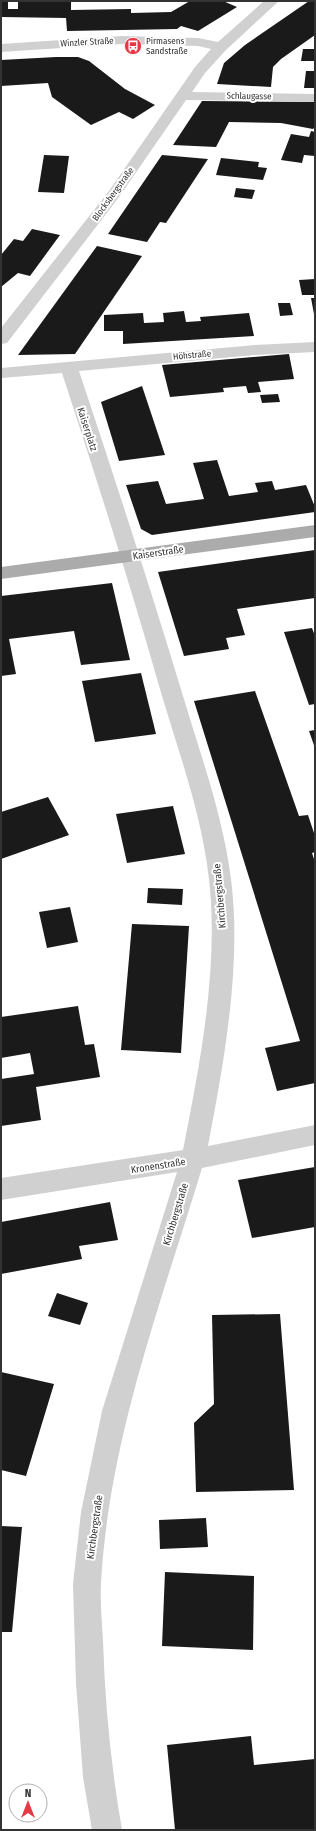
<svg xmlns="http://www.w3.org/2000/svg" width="316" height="1831" viewBox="0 0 316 1831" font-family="'Fira Sans Condensed',sans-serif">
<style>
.building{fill:#1a1a1a}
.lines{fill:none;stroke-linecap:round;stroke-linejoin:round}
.minor{fill:#d0d0d0;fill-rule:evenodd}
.major{fill:#ababab;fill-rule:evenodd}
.labels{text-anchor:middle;stroke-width:4;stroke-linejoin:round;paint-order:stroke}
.far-poi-label{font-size:9px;fill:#333;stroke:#fff;text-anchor:start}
.far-street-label{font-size:9px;fill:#333;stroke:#fff}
.street-label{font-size:10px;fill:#333;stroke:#fff}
</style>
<rect width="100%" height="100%" fill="#fff"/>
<g class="building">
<path d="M 1,1 L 8,1 L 8,9 L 18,9 L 18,1 L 71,1 L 71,10 L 131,9 L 131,13 L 171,12 L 190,1 L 223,1 L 237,7 L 198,31 L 181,26 L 177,29 L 67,31 L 66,18 L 1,17 Z"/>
<path d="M 309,1 L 315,1 L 315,35 L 281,59 L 273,67 L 271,87 L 217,84 L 224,63 L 245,45 Z"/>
<path d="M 303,49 L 315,49 L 315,61 L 301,61 Z"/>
<path d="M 56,57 L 78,57 L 89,61 L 125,89 L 155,105 L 133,119 L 119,112 L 91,125 L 52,97 L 48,83 L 1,86 L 1,60 Z"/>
<path d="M 306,71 L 315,71 L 315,88 L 304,88 Z"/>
<path d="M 202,101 L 315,102 L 315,127 L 313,129 L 281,123 L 229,122 L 216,147 L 173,145 Z"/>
<path d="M 311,131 L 315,132 L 315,156 L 304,155 L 302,163 L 281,160 L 291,134 L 309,137 Z"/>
<path d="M 44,155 L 69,156 L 64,193 L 38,192 Z"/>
<path d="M 162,155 L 208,159 L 166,223 L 160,222 L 147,242 L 108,234 Z"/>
<path d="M 221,158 L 259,162 L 258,167 L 267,168 L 263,180 L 216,175 Z"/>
<path d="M 236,188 L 255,190 L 252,199 L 234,197 Z"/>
<path d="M 32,229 L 60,235 L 30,276 L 18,273 L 1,287 L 1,255 L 14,239 L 23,241 Z"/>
<path d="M 97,246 L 142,256 L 75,354 L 18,355 Z"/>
<path d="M 315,279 L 315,295 L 302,295 L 299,280 Z"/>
<path d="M 311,298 L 315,298 L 315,314 L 314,314 Z"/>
<path d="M 278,303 L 290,303 L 293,315 L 280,316 Z"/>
<path d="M 184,311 L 186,322 L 201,321 L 200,317 L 249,313 L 254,336 L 123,344 L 123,331 L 104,331 L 104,315 L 143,313 L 144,323 L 164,322 L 163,313 Z"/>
<path d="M 289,354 L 294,379 L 258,382 L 261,392 L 248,393 L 246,386 L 223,388 L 224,392 L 170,397 L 162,365 Z"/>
<path d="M 142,386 L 165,455 L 119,461 L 101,402 Z"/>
<path d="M 278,394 L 280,402 L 262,403 L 260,395 Z"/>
<path d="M 217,460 L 229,496 L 258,492 L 255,483 L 272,481 L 275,490 L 306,485 L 315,507 L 315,512 L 152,535 L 141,529 L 126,485 L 158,481 L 166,504 L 204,499 L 193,463 Z"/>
<path d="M 315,550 L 315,598 L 237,609 L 245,635 L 226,638 L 229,649 L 184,656 L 158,572 Z"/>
<path d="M 112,583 L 130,660 L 81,665 L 74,631 L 9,639 L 16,674 L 1,676 L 1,596 Z"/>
<path d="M 312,628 L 315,636 L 315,704 L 309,705 L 284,632 Z"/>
<path d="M 141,673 L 156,734 L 95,742 L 82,681 Z"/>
<path d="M 255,691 L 299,816 L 308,815 L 315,836 L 315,852 L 312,853 L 315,862 L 315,1083 L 277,1091 L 265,1048 L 300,1041 L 194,701 Z"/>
<path d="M 315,730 L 315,748 L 309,731 Z"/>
<path d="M 48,797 L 69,835 L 1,859 L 1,812 Z"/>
<path d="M 173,806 L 185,854 L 127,863 L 116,814 Z"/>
<path d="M 148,888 L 183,889 L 182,905 L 147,903 Z"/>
<path d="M 70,907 L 78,942 L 47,948 L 39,912 Z"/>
<path d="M 132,924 L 189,926 L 181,1053 L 121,1050 Z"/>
<path d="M 78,1006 L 85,1045 L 94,1044 L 100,1077 L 36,1087 L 41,1120 L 1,1126 L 1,1079 L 34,1074 L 30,1053 L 1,1058 L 1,1017 Z"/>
<path d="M 315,1167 L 315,1227 L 252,1238 L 238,1180 Z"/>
<path d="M 110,1202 L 118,1240 L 79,1246 L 82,1259 L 1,1274 L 1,1222 Z"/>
<path d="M 57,1293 L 88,1303 L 80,1325 L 48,1316 Z"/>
<path d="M 280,1314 L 294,1490 L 196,1492 L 194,1423 L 214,1404 L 212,1315 Z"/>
<path d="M 1,1372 L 54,1384 L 26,1476 L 1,1470 Z"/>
<path d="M 206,1518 L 208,1547 L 160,1549 L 159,1520 Z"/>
<path d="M 1,1526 L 22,1527 L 12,1632 L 1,1632 Z"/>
<path d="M 165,1572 L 254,1576 L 253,1650 L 162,1646 Z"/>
<path d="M 251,1736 L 254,1765 L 315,1759 L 315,1830 L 175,1830 L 167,1745 Z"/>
</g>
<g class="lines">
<g class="minor">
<path d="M 264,1 L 279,1 L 226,50 L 205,73 L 192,92 L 315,94 L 315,102 L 186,100 L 119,197 L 7,343 L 1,344 L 1,328 L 109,191 L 195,67 L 211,49 L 198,46 L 122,44 L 1,52 L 1,44 L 122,36 L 198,38 L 218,42 Z"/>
<path d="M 315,342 L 315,352 L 255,355 L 79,371 C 115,479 150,587 183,696 C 201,756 223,816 231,879 C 242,965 224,1061 208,1146 L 315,1125 L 315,1145 L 202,1168 C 161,1303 109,1440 101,1583 C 100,1602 102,1622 103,1641 C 105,1704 111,1767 122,1830 L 92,1830 L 83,1777 L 76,1683 L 73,1584 L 81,1512 L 102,1411 L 177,1172 L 1,1200 L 1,1178 L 183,1150 C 200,1064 219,967 209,879 C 202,816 180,756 162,696 C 131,587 97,480 62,373 L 1,378 L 1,368 L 255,345 Z"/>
</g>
<path class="major" d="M 315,525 L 315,537 L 1,579 L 1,567 Z"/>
</g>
<defs>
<symbol id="bus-disc" viewBox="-11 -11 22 22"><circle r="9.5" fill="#e63946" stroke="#fff"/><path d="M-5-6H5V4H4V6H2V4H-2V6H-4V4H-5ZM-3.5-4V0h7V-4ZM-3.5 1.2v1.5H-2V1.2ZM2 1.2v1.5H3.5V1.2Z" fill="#fff"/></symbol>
</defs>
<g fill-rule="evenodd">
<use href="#bus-disc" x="123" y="36" width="20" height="20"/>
</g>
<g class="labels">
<g class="far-poi-label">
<text x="146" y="44">Pirmasens<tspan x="146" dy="10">Sandstraße</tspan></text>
</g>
<g class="far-street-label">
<text transform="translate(87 42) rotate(-3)" y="3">Winzler Straße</text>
<text transform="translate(249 96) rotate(1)" y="3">Schlaugasse</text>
<text transform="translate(113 194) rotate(-54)" y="3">Blocksbergstraße</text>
<text transform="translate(192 355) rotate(-5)" y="3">Höhstraße</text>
</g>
<g class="street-label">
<text transform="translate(88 429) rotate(72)" y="4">Kaiserplatz</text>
<text transform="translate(158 552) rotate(-8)" y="4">Kaiserstraße</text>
<text transform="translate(219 896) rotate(-95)" y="4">Kirchbergstraße</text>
<text transform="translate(158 1165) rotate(-9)" y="4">Kronenstraße</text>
<text transform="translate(175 1214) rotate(-73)" y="4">Kirchbergstraße</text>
<text transform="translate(94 1527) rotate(-82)" y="4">Kirchbergstraße</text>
</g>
</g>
<rect width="316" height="1831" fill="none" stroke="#333333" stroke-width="4"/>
<g transform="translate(28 1803)"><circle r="19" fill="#ffffff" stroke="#adadad"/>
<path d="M0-3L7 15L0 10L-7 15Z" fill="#e63946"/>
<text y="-6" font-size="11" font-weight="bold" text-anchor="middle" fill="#333333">N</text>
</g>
</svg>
